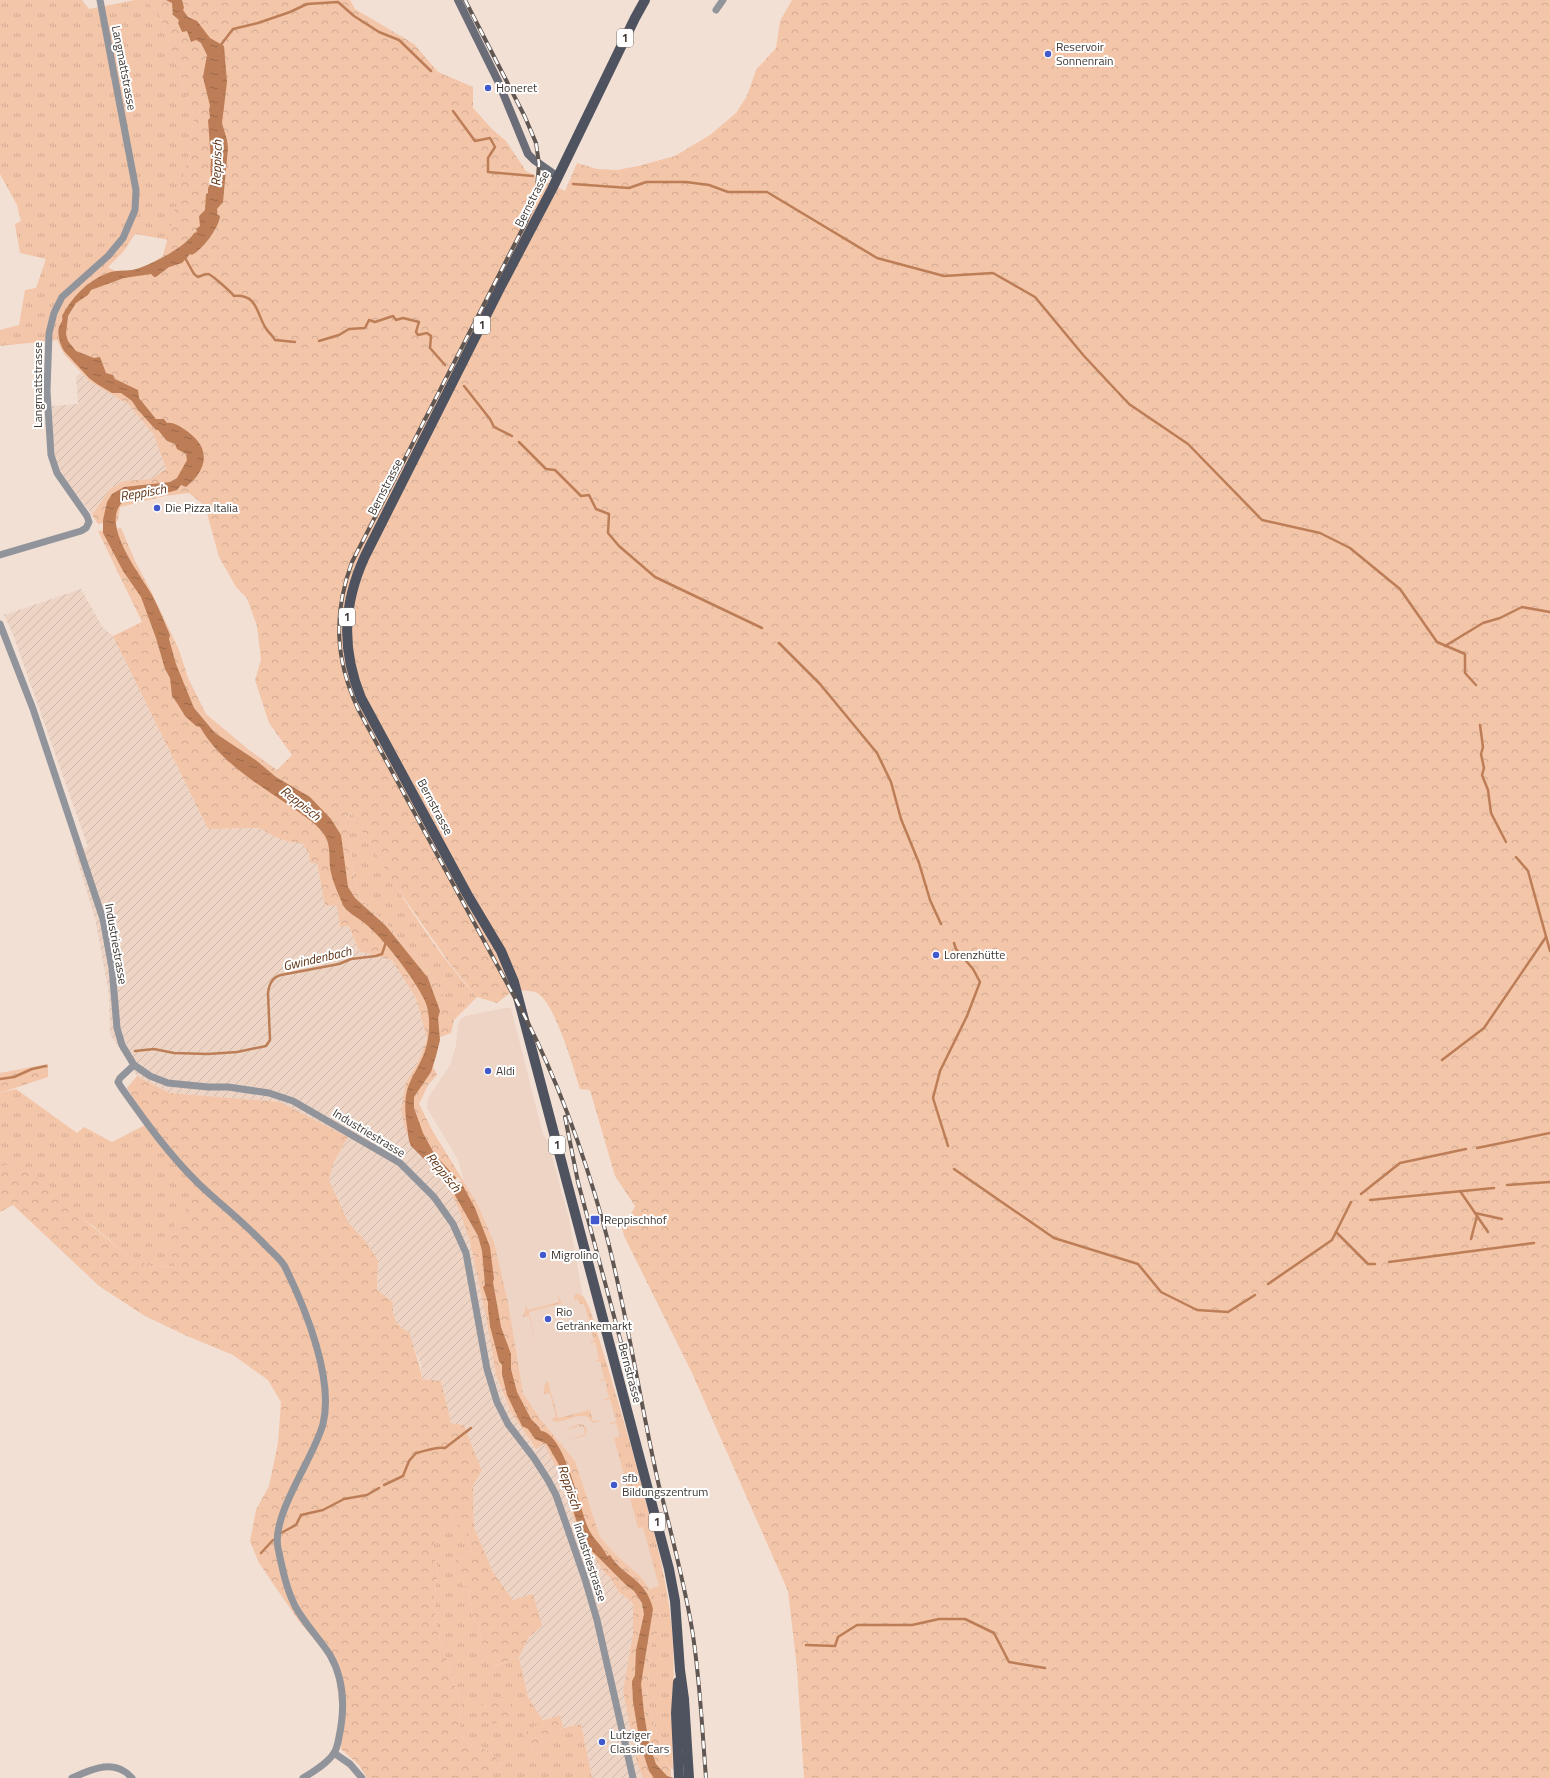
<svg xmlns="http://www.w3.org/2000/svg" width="1550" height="1778" viewBox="0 0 1550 1778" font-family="'Titillium Web',sans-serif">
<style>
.built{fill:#edd4c5}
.industrial{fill:url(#industrial-furrows)}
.grass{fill:url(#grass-tufts)}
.forest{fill:url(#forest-crowns)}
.water{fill:url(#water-ripples)}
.pier{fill:#f3e0d5}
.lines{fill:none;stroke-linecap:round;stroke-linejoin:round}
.stream{stroke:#bd7e57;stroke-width:2.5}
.street{stroke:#91949b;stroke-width:7}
.secondary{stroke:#6a6d78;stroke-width:8}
.primary{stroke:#4e535f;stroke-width:10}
.rail-casing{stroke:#615752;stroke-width:4}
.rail{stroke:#fff;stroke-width:2.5;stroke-dasharray:8;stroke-linecap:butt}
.poi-dot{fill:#4159cc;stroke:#fff;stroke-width:1.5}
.labels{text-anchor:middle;stroke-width:4;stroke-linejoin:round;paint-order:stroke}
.shield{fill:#fff;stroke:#797370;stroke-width:1}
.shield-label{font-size:11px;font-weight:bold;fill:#3f3733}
.poi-label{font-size:12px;fill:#3f3733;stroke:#fff;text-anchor:start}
.street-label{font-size:12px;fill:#3f3733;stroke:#fff}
.water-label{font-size:13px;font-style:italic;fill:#603417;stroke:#fff}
</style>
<defs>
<pattern id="industrial-furrows" width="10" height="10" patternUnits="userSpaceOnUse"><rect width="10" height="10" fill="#edd4c5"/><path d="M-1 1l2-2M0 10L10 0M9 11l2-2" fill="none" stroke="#ccb7aa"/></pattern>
<pattern id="grass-tufts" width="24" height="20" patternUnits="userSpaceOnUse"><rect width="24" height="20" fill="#f3c5a9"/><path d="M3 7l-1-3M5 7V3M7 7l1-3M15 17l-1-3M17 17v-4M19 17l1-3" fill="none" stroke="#d1aa92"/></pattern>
<pattern id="forest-crowns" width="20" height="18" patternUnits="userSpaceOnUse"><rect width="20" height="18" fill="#f3c5a9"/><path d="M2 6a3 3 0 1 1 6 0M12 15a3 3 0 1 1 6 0" fill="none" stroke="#d1aa92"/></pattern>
<pattern id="water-ripples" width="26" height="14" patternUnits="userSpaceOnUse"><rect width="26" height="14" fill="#bd7e57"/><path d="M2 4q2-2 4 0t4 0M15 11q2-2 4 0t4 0" fill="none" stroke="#9b6849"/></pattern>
</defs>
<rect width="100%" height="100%" fill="#f3e0d5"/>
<path class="built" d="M 505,1008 L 511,1008 L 543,1134 L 548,1141 L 569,1219 L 584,1303 L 620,1436 L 614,1438 L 638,1527 L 643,1526 L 660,1586 L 650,1589 L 640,1576 L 616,1555 L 600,1537 L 575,1461 L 541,1420 L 523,1393 L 508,1302 L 494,1242 L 477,1203 L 464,1182 L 458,1160 L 427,1108 L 428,1098 L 450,1065 L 456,1045 L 458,1024 L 461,1019 L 465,1016 Z"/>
<g class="industrial">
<path d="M 81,373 L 90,382 L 128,404 L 154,435 L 166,469 L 151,479 L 123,481 L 110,489 L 92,515 L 60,472 L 55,458 L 53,443 L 52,406 L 78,404 L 76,376 Z"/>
<path d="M 81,589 L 103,628 L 113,636 L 208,829 L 260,828 L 273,836 L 286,841 L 303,844 L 309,854 L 310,863 L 317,863 L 325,904 L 337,906 L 349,926 L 359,951 L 392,960 L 416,998 L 427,1039 L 417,1064 L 406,1082 L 420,1152 L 447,1183 L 461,1215 L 470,1242 L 486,1317 L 496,1375 L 504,1398 L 511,1413 L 535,1449 L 544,1444 L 559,1473 L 578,1533 L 592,1555 L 606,1575 L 609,1576 L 619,1592 L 633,1603 L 633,1633 L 623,1691 L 637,1762 L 643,1778 L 592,1778 L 581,1724 L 563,1728 L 560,1716 L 543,1720 L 528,1697 L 519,1657 L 529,1637 L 533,1595 L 513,1600 L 493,1572 L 474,1527 L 473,1485 L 482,1471 L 464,1425 L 451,1423 L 441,1381 L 422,1379 L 421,1365 L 413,1346 L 410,1333 L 400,1327 L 392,1315 L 393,1302 L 377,1290 L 378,1260 L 366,1242 L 348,1222 L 329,1180 L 333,1164 L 348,1137 L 280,1102 L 170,1093 L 137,1076 L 110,1034 L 109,995 L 95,918 L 74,849 L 88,847 L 14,637 L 4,615 Z"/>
</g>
<g class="grass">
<path d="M 0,0 L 82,0 L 89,9 L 135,0 L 146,0 L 160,16 L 194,117 L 189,154 L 169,240 L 135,234 L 124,251 L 107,268 L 85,284 L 57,323 L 57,340 L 0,346 L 0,330 L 19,325 L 25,290 L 36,288 L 46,259 L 20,253 L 15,224 L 21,221 L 17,205 L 0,174 Z"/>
<path d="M 352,812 C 389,876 427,942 477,997 L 454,1020 L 442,993 L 420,959 L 401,941 L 389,926 L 359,898 L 354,877 L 350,841 L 345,822 Z"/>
<path d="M 16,1089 L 77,1133 L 84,1127 L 112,1142 L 149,1123 L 195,1175 L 201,1189 L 170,1248 L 176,1266 L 155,1267 L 131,1259 L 93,1226 L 8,1165 L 0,1167 L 0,1093 Z"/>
<path d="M 577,1293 L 584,1297 L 590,1309 C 609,1371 628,1432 644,1495 C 656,1539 668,1585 672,1631 C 676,1677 671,1724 673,1770 L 667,1764 L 647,1700 L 651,1637 L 661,1607 L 650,1589 L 659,1586 L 643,1527 L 638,1528 L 614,1438 L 620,1436 L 616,1423 L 610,1424 L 610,1423 L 616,1421 L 610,1399 L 605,1401 L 605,1399 L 609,1398 L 605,1380 L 600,1381 L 600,1380 L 604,1379 L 600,1361 L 595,1362 L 599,1359 L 595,1342 L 590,1343 L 590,1342 L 594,1340 L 589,1323 L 585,1324 L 584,1323 L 589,1321 L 584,1304 L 580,1304 L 577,1299 L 574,1300 L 574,1296 Z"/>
<path d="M 558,1296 L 562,1303 L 529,1312 L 536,1344 L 529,1316 L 523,1317 L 526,1306 L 528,1310 L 559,1302 Z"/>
<path d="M 548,1381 L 558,1418 L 590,1410 L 593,1421 L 599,1420 L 599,1421 L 593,1423 L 588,1417 C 574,1413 566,1424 553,1421 L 551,1419 L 556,1417 L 550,1393 L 544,1394 C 543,1390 544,1383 548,1381 Z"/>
<path d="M 579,1424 L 584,1425 L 587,1429 L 585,1436 L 568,1440 L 580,1436 L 582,1437 L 582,1435 L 585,1434 L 583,1426 L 579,1427 L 579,1425 L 577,1425 L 577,1427 L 565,1430 Z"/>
<path d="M 452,1519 L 466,1531 L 472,1553 L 454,1561 L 468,1588 L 473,1620 L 479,1625 L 483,1653 L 495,1666 L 519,1657 L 528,1697 L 543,1720 L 552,1718 L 528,1751 L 563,1728 L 581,1724 L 592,1778 L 485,1778 L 502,1764 L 489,1751 L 465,1742 L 459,1727 L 462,1708 L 437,1630 L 434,1600 L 438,1571 L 432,1546 Z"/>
</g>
<g class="forest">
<path d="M 146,0 L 350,0 L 355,9 L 414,44 L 438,72 L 473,87 L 473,108 L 492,129 L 506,141 L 526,171 L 565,191 L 577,163 L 597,169 L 617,170 L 638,166 L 675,156 L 710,135 L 736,113 L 747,96 L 756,70 L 776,48 L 780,21 L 792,0 L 1550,0 L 1550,1778 L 804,1778 L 797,1668 L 788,1591 L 692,1373 L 624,1236 L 622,1227 L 628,1220 L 635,1206 L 615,1176 L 590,1090 L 580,1089 C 574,1070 554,998 535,992 C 529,990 520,991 514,990 L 497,1003 L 477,997 L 450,964 L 390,878 L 351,812 L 345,822 L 350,841 L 354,877 L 359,898 L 389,926 L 402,942 L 420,959 L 442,993 L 454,1020 L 451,1033 L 440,1037 L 433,1067 L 437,1075 L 428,1085 L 419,1104 L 432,1130 L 477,1203 L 494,1242 L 508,1302 L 523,1393 L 541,1420 L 575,1461 L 600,1537 L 616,1555 L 640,1576 L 652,1592 L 661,1607 L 660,1630 L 651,1637 L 647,1700 L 667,1764 L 671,1769 L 671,1778 L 643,1778 L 637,1763 L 623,1691 L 633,1633 L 633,1603 L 619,1592 L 609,1576 L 606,1575 L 578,1533 L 559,1473 L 544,1444 L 536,1449 L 511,1413 L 496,1375 L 486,1317 L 470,1242 L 461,1215 L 447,1183 L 420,1152 L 406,1132 L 401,1110 L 406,1082 L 417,1064 L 427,1039 L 416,998 L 392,960 L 359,951 L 349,926 L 340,927 L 337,906 L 325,905 L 317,863 L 310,863 L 309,854 L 303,844 L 286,841 L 273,836 L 260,828 L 208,829 L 113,636 L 142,622 L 98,531 L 121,528 L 135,561 L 152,593 L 179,650 L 188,678 L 206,714 L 249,750 L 277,770 L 292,755 L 269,723 L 255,680 L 261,660 L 257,626 L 247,598 L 236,587 L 219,557 L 205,506 L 189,493 L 165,496 L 120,507 L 118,521 L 98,524 L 92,515 L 110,489 L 123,481 L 151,479 L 166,469 L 154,435 L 128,404 L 90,382 L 64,354 L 57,340 L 57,323 L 67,305 L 85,284 L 107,267 L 130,277 L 163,256 L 189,154 L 194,117 L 160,16 Z"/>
<path d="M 48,1064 L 48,1077 L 0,1093 L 0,1073 Z"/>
<path d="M 137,1076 L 170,1093 L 280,1102 L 348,1137 L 333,1164 L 329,1180 L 348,1222 L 366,1242 L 378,1260 L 377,1290 L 393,1302 C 392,1319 395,1324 410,1333 C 413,1349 420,1363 422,1379 L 441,1381 L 451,1423 L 464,1425 L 482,1471 L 473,1485 L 474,1527 L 493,1572 L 513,1600 L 533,1594 L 542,1626 L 529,1637 L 519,1657 L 494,1666 L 483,1653 L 479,1625 L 473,1620 L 468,1588 L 463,1586 L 454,1561 L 472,1553 L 466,1531 L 452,1519 L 432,1546 L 438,1571 L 434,1600 L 437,1630 L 462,1708 L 459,1727 L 465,1742 L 489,1751 L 502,1764 L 485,1778 L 367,1778 L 359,1765 L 341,1749 L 341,1720 L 336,1674 L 328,1656 L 298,1620 L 259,1563 L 250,1541 L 256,1510 L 269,1486 L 278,1443 L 281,1402 L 268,1380 L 233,1355 L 187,1336 L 145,1316 L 99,1286 L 13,1205 L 0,1212 L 0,1167 L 8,1165 L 30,1174 L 131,1259 L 155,1267 L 175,1266 L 170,1248 L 170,1231 L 201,1188 L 195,1175 L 149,1123 L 127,1088 Z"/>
<path d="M 503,1697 L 509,1702 L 517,1718 L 490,1724 L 479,1721 L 477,1710 L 488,1700 Z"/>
<path d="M 560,1715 L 563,1728 L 528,1751 L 523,1734 L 538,1724 L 545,1727 L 552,1718 Z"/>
</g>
<path class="water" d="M 166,0 L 182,0 L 184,8 L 183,10 L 188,17 L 197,21 L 210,38 L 224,46 L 227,82 L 222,123 L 227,140 L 228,148 L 223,202 L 217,209 L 217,214 L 220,216 C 219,228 202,250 192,255 L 190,254 L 182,263 L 169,267 L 156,277 L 154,277 L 151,274 L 124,278 L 91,290 L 88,295 L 76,303 L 68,316 L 66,334 L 68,341 L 76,351 L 94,358 L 100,357 L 106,373 L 113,375 L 115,379 L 138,390 L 139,398 L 156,419 L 164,419 L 167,423 C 173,422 179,426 184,429 C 202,441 211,456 197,476 C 194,480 190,483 186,487 L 181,485 L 177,490 L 170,492 L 125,500 C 97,521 140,574 152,595 C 159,608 164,622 170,635 L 169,639 L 176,664 L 194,708 L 215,733 L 257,761 L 276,777 L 310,797 L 331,819 L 341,835 L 348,887 L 355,898 L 386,926 L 428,978 L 440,1011 L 438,1018 L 440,1040 L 436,1056 L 431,1072 L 414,1097 L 414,1108 L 423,1133 L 435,1155 L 462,1184 L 475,1208 L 490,1247 L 494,1279 L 493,1282 L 501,1327 L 511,1354 L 511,1369 L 517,1392 L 531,1419 L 539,1427 L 541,1431 C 565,1433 580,1511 589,1530 C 594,1540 603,1546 607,1556 L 610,1555 C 622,1576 646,1578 653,1609 L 641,1684 L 644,1713 L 649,1744 L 656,1764 L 667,1776 L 674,1778 L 654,1778 L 649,1771 L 640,1743 L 633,1702 L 632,1681 L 635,1675 L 636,1650 L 644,1614 L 642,1603 L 634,1591 L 627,1586 L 590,1549 L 580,1532 L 558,1463 L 547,1444 L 535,1439 L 528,1429 L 522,1426 L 507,1395 L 502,1374 L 502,1365 L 499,1361 L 490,1326 L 488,1309 L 488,1302 L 483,1287 L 485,1285 L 482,1251 L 478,1236 L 448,1183 L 411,1146 C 408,1139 408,1133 407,1126 C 405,1113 404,1099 408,1087 C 413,1074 421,1063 425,1051 C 430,1036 431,1015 425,1001 C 414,978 387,943 368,926 C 362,920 346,912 343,905 C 338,893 332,880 330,868 C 329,856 331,843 323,833 C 315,822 301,814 290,806 C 258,784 220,762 200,727 L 196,726 L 185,716 L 177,703 L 172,696 L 170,678 L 165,669 L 156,638 L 141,597 L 123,571 L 103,533 L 103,520 L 107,502 L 112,494 L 124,487 L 170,482 L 177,478 L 187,460 L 186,454 L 177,449 L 175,444 L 167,441 L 158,430 L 156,430 L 138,410 L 132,401 L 121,393 L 112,393 L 97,384 L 89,378 L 64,351 C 60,344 56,332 60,325 C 62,321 63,321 62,316 C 72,297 87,281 108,273 C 115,270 124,271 132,270 C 148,267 186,247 194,233 L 197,232 L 196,229 L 200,226 L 199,216 L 205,210 L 206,194 L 208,193 L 208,188 C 214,180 209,171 211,162 L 208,120 L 210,118 L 209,110 L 210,106 L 203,77 L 207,55 L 201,43 L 196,40 L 191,42 L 187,31 L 182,32 L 178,23 L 179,20 L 173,15 L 172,3 Z"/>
<path class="pier" d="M 458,1177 L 461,1181 L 449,1189 L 447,1185 Z"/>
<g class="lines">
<g class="stream">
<path d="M 220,46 L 233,29 L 258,23 L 290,12 L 307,4 L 338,2 L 354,16 L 379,32 L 399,40 L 431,71"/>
<path d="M 453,111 L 475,141 L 490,138 L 495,147 L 488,158 L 488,172 L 533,176"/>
<path d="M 573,184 L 629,188 L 646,182 L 686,182 L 709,185 L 728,192 L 767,192 L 877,258 L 944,276 L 993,273 L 1035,297 L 1084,356 L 1129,404 L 1188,444 L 1262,520 L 1320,533 L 1350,548 L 1400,589 L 1437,642 L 1465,654 L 1465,673 L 1476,685"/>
<path d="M 184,256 L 194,274 L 198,277 C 201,276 205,274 208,274 C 211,274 231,292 234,296 C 259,294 256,315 267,330 C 269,333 273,336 275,340 L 295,342"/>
<path d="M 319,341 L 339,335 L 349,329 L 365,328 L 369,320 L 375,322 L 393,316 L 396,320 L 403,318 L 419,322 L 416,332 L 418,335 L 427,333 L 431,336 L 430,348 L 445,365"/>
<path d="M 464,386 L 490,419 L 494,427 L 512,436"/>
<path d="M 519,442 L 546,469 L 555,470 L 581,496 L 589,495 L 596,509 L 609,514 L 608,533 L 619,546 L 655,577 L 762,628"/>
<path d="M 779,643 L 820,684 L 877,753 L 891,782 L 901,819 L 919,863 L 930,900 L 941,924"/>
<path d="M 1445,646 L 1483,623 L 1500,618 L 1522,607 L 1550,612"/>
<path d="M 1480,725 L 1483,747 L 1481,754 L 1484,768 L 1482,775 L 1488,790 L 1491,813 L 1506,842"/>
<path d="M 1516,857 L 1528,871 L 1550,951"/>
<path d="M 135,1051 L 154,1049 L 174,1053 L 208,1054 L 237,1052 L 266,1046 L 270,1040 L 268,993 C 269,984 272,977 281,975 L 339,964 L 351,959 L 376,956 L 382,954 L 386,942"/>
<path d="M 1442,1060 L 1484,1028 L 1546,937"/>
<path d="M 0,1079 L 14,1077 L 32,1069 L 46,1066"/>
<path d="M 948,1146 L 933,1098 L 940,1071 L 967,1016 L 980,982 L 973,969 L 956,949 L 954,943"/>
<path d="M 1477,1148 L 1550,1133"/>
<path d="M 954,1169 L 1054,1238 L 1138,1264 L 1161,1292 L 1197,1310 L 1228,1312 L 1255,1295"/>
<path d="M 1507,1185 L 1550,1182"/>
<path d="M 1460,1191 L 1488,1232"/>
<path d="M 1361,1194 L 1400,1163 L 1466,1149"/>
<path d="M 1370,1200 L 1494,1188"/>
<path d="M 1475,1213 L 1502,1219"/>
<path d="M 1336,1232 L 1368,1264 L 1375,1264"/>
<path d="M 1471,1239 L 1477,1216"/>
<path d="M 1389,1262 L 1534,1243"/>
<path d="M 1268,1284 L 1332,1240 L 1351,1202"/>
<path d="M 384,1485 L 403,1476 L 409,1461 L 416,1453 C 426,1451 436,1446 445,1448 L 471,1428"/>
<path d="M 281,1533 L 296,1525 L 301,1515 L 323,1510 L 344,1499 L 367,1495 L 379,1488"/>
<path d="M 261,1553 L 273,1540"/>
<path d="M 806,1645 L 835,1646 L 838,1637 L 857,1625 L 912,1625 L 939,1619 L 965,1619 L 994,1633 L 1009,1662 L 1045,1668"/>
</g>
<g class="street">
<path d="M 716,10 L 723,0"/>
<path d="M 0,555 L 81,531 L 86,528 L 89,522 L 87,516 L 57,473 L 51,455 L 47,391 L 49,333 L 54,313 L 62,297 L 108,256 L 123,238 L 135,210 L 136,190 L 132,169 L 100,0"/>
<path d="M 0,624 L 33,709 L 103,919 L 112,968 L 117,1028 L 122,1045 L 134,1065 L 150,1076 L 168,1083 L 208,1087 L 228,1087 L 269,1093 L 293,1101 L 400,1163 L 434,1197 L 453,1224 L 466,1253 L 487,1369 L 497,1402 L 508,1424 L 534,1458 L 548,1480 L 556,1495 L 585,1579 L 597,1620 L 633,1778"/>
<path d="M 134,1065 L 120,1078 L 118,1082 L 121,1087 C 145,1121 169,1155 200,1185 C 222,1206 247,1225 268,1248 C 274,1254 283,1261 286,1269 C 306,1310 334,1379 323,1424 C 314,1458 271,1515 278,1548 C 282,1567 286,1588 295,1606 C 304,1623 319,1638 330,1655 C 345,1681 345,1709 339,1737 C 338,1742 337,1749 334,1753 C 328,1763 313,1772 303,1778"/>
<path d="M 334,1753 L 350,1764 L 362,1778"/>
<path d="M 72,1778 C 92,1769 115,1758 132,1778"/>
</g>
<path class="secondary" d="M 458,0 L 498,81 L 528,154 L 534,160 L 558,177"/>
<g class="primary">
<path d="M 645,0 L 635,18 L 552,189 L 501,286 L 365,556 C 343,604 341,649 361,698 L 467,894 L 501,951 L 514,982 L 669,1569 L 675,1601 L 680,1670 L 684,1699 L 689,1778"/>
<path d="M 678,1682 L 676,1713 L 679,1778"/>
</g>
<defs>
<g id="rail">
<path d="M 465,0 L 525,117 L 536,143 L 539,164 L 537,188 L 533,205 L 526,222 L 352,562 C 333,614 335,659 358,709 L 521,1009 C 557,1078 583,1150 604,1226 C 628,1314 640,1405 661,1495"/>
<path d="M 565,1117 L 578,1182 L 633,1387"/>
<path d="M 660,1489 C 672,1536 684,1582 692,1629 C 700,1678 702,1728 706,1778"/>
</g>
</defs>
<use href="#rail" class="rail-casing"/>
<use href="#rail" class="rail"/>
</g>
<g class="poi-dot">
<circle cx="1048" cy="54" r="4"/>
<circle cx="488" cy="88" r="4"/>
<circle cx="157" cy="508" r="4"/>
<circle cx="936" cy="955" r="4"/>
<circle cx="488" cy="1071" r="4"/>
<rect x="590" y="1215" width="10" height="10" rx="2"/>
<circle cx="543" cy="1255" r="4"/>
<circle cx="548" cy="1319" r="4"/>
<circle cx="614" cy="1485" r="4"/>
<circle cx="602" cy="1742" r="4"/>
</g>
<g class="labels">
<g class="shield">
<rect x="617" y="29" width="16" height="18" rx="3"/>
<rect x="474" y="316" width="16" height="18" rx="3"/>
<rect x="339" y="608" width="16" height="18" rx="3"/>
<rect x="549" y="1136" width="16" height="18" rx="3"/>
<rect x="649" y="1513" width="16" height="18" rx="3"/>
</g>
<g class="shield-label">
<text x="625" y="42">1</text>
<text x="482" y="329">1</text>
<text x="347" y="621">1</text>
<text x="557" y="1149">1</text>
<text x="657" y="1526">1</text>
</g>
<g class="poi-label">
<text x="1056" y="51">Reservoir<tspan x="1056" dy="14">Sonnenrain</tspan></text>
<text x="496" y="92">Honeret</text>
<text x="165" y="512">Die Pizza Italia</text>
<text x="944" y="959">Lorenzhütte</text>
<text x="496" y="1075">Aldi</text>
<text x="604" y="1224">Reppischhof</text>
<text x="551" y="1259">Migrolino</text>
<text x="556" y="1316">Rio<tspan x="556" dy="14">Getränkemarkt</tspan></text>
<text x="622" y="1482">sfb<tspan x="622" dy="14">Bildungszentrum</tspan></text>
<text x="610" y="1739">Lutziger<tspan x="610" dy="14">Classic Cars</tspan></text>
</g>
<g class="street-label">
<text transform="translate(124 68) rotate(79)" y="4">Langmattstrasse</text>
<text transform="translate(532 199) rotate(-63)" y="4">Bernstrasse</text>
<text transform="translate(38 385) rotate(-90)" y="4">Langmattstrasse</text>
<text transform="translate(385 487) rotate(-63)" y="4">Bernstrasse</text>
<text transform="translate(435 807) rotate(62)" y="4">Bernstrasse</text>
<text transform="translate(116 944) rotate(80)" y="4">Industriestrasse</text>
<text transform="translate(369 1133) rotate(31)" y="4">Industriestrasse</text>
<text transform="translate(630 1373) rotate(75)" y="4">Bernstrasse</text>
<text transform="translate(590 1562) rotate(72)" y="4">Industriestrasse</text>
</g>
<g class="water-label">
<text transform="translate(216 163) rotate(-88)" y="5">Reppisch</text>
<text transform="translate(143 492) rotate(-10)" y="5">Reppisch</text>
<text transform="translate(301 803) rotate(38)" y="5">Reppisch</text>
<text transform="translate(317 958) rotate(-13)" y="5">Gwindenbach</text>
<text transform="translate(444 1172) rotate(51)" y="5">Reppisch</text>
<text transform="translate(570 1487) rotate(71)" y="5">Reppisch</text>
</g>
</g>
</svg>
